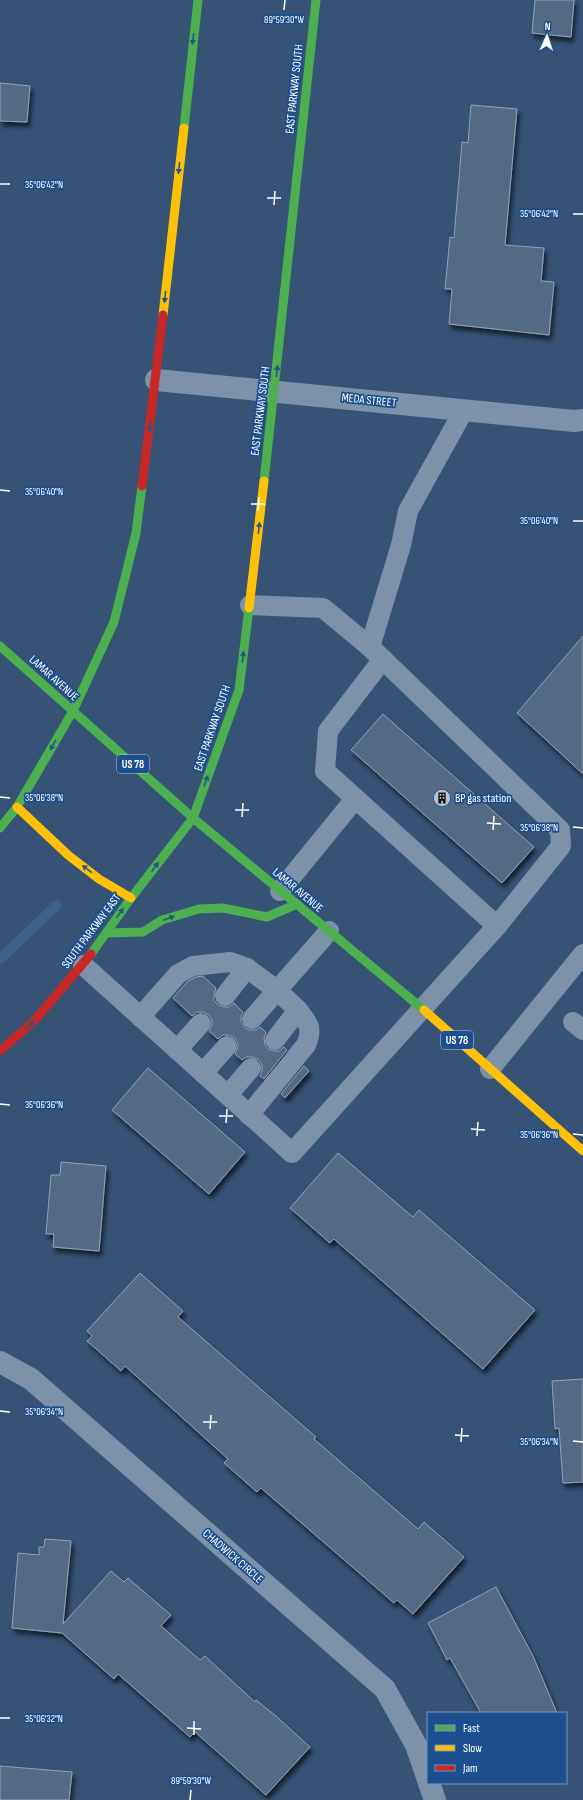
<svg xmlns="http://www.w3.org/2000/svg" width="583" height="1800" viewBox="0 0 583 1800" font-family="'Sofia Sans Condensed',sans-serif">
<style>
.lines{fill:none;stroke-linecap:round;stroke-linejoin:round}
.stream{stroke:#3b618d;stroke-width:10}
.building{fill:#526984;stroke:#92a2b6;filter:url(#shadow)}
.lane{stroke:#7d92a8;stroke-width:20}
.street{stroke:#7d92a8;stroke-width:22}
.fast{stroke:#4caf50;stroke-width:9}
.slow{stroke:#ffc107;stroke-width:9}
.jam{stroke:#c62828;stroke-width:9}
.oneway{fill:#205989}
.ticks{fill:none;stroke:#fff;stroke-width:1.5}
.labels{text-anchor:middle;stroke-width:3.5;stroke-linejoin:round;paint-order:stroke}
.shield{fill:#1b4f8f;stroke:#bbcadd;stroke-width:1}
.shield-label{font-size:11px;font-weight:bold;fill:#fff}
.street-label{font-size:12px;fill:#fff;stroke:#1b4f8f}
.poi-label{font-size:12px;fill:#fff;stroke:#1b4f8f;text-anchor:start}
.ticks-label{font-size:10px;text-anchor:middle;fill:#fff;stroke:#1b4f8f;stroke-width:3.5;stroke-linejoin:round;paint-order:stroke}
</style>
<defs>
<filter id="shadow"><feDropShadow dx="2.5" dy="4.5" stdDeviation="2" flood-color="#0009"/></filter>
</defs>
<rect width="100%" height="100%" fill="#365274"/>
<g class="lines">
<path class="stream" d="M 0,959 L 57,905"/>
</g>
<g class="building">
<path d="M 535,0 L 574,0 L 571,37 L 532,33 Z"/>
<path d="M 0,83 L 30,86 L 27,122 L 0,121 Z"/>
<path d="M 471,105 L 517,109 L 505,245 L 544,248 L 541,281 L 554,282 L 549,335 L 449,324 L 452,289 L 445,289 L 450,237 L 454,238 L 462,142 L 468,143 Z"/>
<path d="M 583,636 L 583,774 L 517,713 Z"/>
<path d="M 383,714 L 534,847 L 502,883 L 351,750 Z"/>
<path d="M 203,976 L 216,988 L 214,995 L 214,1000 L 218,1005 L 224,1007 L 229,1007 L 234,1003 L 243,1012 L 241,1016 L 241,1022 L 245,1028 L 250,1030 L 256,1030 L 260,1027 L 266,1032 L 264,1039 L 265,1045 L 268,1049 L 274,1051 L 279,1051 L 284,1047 L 287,1050 L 264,1079 L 260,1076 L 262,1070 L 262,1065 L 259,1060 L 253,1057 L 247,1057 L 242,1060 L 235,1054 L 238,1048 L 238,1043 L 235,1038 L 229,1035 L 223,1035 L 218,1039 L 209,1031 L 212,1025 L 212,1020 L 209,1015 L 203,1012 L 197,1012 L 192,1016 L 173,998 L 187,982 L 196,977 Z"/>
<path d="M 304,1066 L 309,1071 L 285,1098 L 281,1094 Z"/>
<path d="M 148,1068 L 245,1152 L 209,1194 L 112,1110 Z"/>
<path d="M 338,1153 L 413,1217 L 419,1210 L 535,1310 L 483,1369 L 334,1239 L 330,1243 L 290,1208 Z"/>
<path d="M 61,1162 L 106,1166 L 99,1251 L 53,1247 L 54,1234 L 46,1234 L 51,1175 L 60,1175 Z"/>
<path d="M 140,1273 L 183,1311 L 178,1317 L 316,1437 L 314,1439 L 418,1529 L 424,1522 L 464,1557 L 413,1614 L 397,1600 L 394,1603 L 261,1488 L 257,1492 L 224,1463 L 228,1459 L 125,1366 L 121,1371 L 87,1341 L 92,1336 L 87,1331 Z"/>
<path d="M 583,1379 L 583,1482 L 563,1483 L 559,1428 L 555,1429 L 552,1381 Z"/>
<path d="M 45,1539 L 71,1541 L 63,1624 L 111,1571 L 124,1582 L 128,1578 L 171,1615 L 161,1626 L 200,1660 L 205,1656 L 255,1702 L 256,1700 L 276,1716 L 310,1747 L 266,1795 L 195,1732 L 190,1737 L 118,1674 L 114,1679 L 62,1633 L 12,1628 L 18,1553 L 39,1555 L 39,1547 L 44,1547 Z"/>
<path d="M 496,1587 L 533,1656 L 557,1713 L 481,1713 L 450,1658 L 447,1660 L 428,1623 Z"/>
<path d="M 0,1766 L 72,1772 L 69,1800 L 0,1800 Z"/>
</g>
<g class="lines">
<g class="lane">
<path d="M 370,647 L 401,545 L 408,511 L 464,410"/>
<path d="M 383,659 L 328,731 L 325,771 L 497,926"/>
<path d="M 280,891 L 355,799"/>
<path d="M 83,965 L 292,1153 L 497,926 L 561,846 L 560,830 L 370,647 L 323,608 L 250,605"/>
<path d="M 225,996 L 247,968"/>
<path d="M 140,1017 L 178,974 L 193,966 L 230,962 L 247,968 L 278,991 L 298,1010 L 275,1040"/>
<path d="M 252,1019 L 329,931"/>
<path d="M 573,1022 L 583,1030"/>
<path d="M 177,1050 L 201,1023"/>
<path d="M 490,1069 L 583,954"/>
<path d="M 203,1073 L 227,1046"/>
<path d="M 228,1095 L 251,1068"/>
<path d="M 249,1115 L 306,1045 C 313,1028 309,1024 298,1010"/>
</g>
<g class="street">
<path d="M 156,380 L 574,421 L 583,420"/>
<path d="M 0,1362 L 31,1379 L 385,1689 L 416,1745 L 428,1780"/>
<path d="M 429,1783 L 435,1800"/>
</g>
<g class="fast">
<path d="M 184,128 L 198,0"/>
<path d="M 264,481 L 316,0"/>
<path d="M 0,646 L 193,818 L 424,1010"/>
<path d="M 0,828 L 17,807 L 73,711 L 114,622 L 136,533 L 142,486"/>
<path d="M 106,933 L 143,932 L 162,920 L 199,909 L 223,908 L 267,917 L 297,904"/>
<path d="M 91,954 L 131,898 L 193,818 L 239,690 L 249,608"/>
</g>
<g class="slow">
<path d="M 163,315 L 184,128"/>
<path d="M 249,608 L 264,481"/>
<path d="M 17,807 L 68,855 L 99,879 L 131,898"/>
<path d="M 424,1010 L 583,1151"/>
</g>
<g class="jam">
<path d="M 142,486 L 163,315"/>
<path d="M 0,1051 L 35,1020 L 91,954"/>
</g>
</g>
<defs><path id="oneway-solid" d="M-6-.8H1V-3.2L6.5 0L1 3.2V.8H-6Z"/></defs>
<g class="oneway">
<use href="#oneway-solid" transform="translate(193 39) rotate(96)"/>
<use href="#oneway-solid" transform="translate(179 168) rotate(96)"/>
<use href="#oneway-solid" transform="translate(165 297) rotate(96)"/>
<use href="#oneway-solid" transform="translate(277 371) rotate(-84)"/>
<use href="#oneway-solid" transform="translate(150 426) rotate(97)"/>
<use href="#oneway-solid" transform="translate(259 528) rotate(-83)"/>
<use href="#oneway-solid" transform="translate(243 657) rotate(-83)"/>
<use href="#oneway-solid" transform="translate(53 745) rotate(120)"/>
<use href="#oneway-solid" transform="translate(206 781) rotate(-70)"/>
<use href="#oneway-solid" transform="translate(155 867) rotate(-53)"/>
<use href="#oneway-solid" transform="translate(87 869) rotate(-143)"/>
<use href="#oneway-solid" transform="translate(120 913) rotate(-54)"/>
<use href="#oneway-solid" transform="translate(169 918) rotate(-21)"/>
<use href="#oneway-solid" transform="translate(30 1025) rotate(-41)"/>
</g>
<path class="ticks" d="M 284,10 L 285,0M 0,184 L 10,184M 267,198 L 281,198M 274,205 L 275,191M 573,214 L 583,214M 0,490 L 10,491M 251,504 L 265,504M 258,511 L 259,497M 573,521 L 583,521M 0,797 L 10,798M 235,810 L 249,810M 242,817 L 243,803M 487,823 L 501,824M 573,827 L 583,828M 493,830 L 494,816M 0,1104 L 10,1105M 219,1116 L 233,1116M 226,1123 L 227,1109M 471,1129 L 485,1130M 573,1134 L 583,1135M 477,1136 L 478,1122M 0,1411 L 10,1412M 203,1422 L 217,1422M 210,1429 L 211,1415M 455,1435 L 469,1436M 573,1441 L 583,1442M 461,1442 L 462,1428M 0,1718 L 10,1718M 187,1728 L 201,1729M 194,1735 L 194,1721M 190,1800 L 191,1790"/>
<defs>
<symbol id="building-disc" viewBox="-11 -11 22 22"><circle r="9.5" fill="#b9c2ce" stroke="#1b4f8f"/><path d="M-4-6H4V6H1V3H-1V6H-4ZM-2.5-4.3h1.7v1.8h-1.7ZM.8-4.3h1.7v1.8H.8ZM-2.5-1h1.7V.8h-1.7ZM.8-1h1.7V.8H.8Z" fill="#111"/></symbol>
</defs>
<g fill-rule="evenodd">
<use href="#building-disc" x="432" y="788" width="20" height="20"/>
</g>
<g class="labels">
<g class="shield">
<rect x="117" y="755" width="32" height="18" rx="3"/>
<rect x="441" y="1031" width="32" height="18" rx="3"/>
</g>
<g class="shield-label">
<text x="133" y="768">US 78</text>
<text x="457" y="1044">US 78</text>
</g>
<g class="street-label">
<text transform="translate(294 89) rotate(-84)" y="4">EAST PARKWAY SOUTH</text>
<text transform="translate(369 400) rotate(6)" y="4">MEDA STREET</text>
<text transform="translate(260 411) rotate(-83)" y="4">EAST PARKWAY SOUTH</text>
<text transform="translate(54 678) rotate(42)" y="4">LAMAR AVENUE</text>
<text transform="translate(212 728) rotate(-71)" y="4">EAST PARKWAY SOUTH</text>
<text transform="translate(298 890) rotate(40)" y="4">LAMAR AVENUE</text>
<text transform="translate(91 931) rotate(-53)" y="4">SOUTH PARKWAY EAST</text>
<text transform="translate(233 1556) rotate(41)" y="4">CHADWICK CIRCLE</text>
</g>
<g class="poi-label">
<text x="455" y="802">BP gas station</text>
</g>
</g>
<g class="ticks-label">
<text x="284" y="23">89°59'30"W</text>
<text x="44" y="188">35°06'42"N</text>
<text x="539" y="217">35°06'42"N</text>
<text x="44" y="495">35°06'40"N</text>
<text x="539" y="524">35°06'40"N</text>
<text x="44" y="801">35°06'38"N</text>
<text x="539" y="831">35°06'38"N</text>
<text x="44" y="1108">35°06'36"N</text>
<text x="539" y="1138">35°06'36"N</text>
<text x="44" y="1415">35°06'34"N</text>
<text x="539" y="1445">35°06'34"N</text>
<text x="44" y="1722">35°06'32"N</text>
<text x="191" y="1784">89°59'30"W</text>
</g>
<rect x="427" y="1712" width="140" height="72" fill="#1b4f8f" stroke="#7695bc"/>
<rect x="435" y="1725" width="20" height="6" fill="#4caf50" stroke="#7695bc"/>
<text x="463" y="1732" font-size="12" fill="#ffffff">Fast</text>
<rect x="435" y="1745" width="20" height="6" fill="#ffc107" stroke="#7695bc"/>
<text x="463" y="1752" font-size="12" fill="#ffffff">Slow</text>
<rect x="435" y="1765" width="20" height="6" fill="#c62828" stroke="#7695bc"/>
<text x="463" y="1772" font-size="12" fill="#ffffff">Jam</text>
<g transform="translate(547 36) rotate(3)" stroke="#1b4f8f" stroke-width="3" paint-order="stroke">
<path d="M0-3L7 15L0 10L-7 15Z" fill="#ffffff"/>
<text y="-6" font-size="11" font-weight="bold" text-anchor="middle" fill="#ffffff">N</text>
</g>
</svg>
